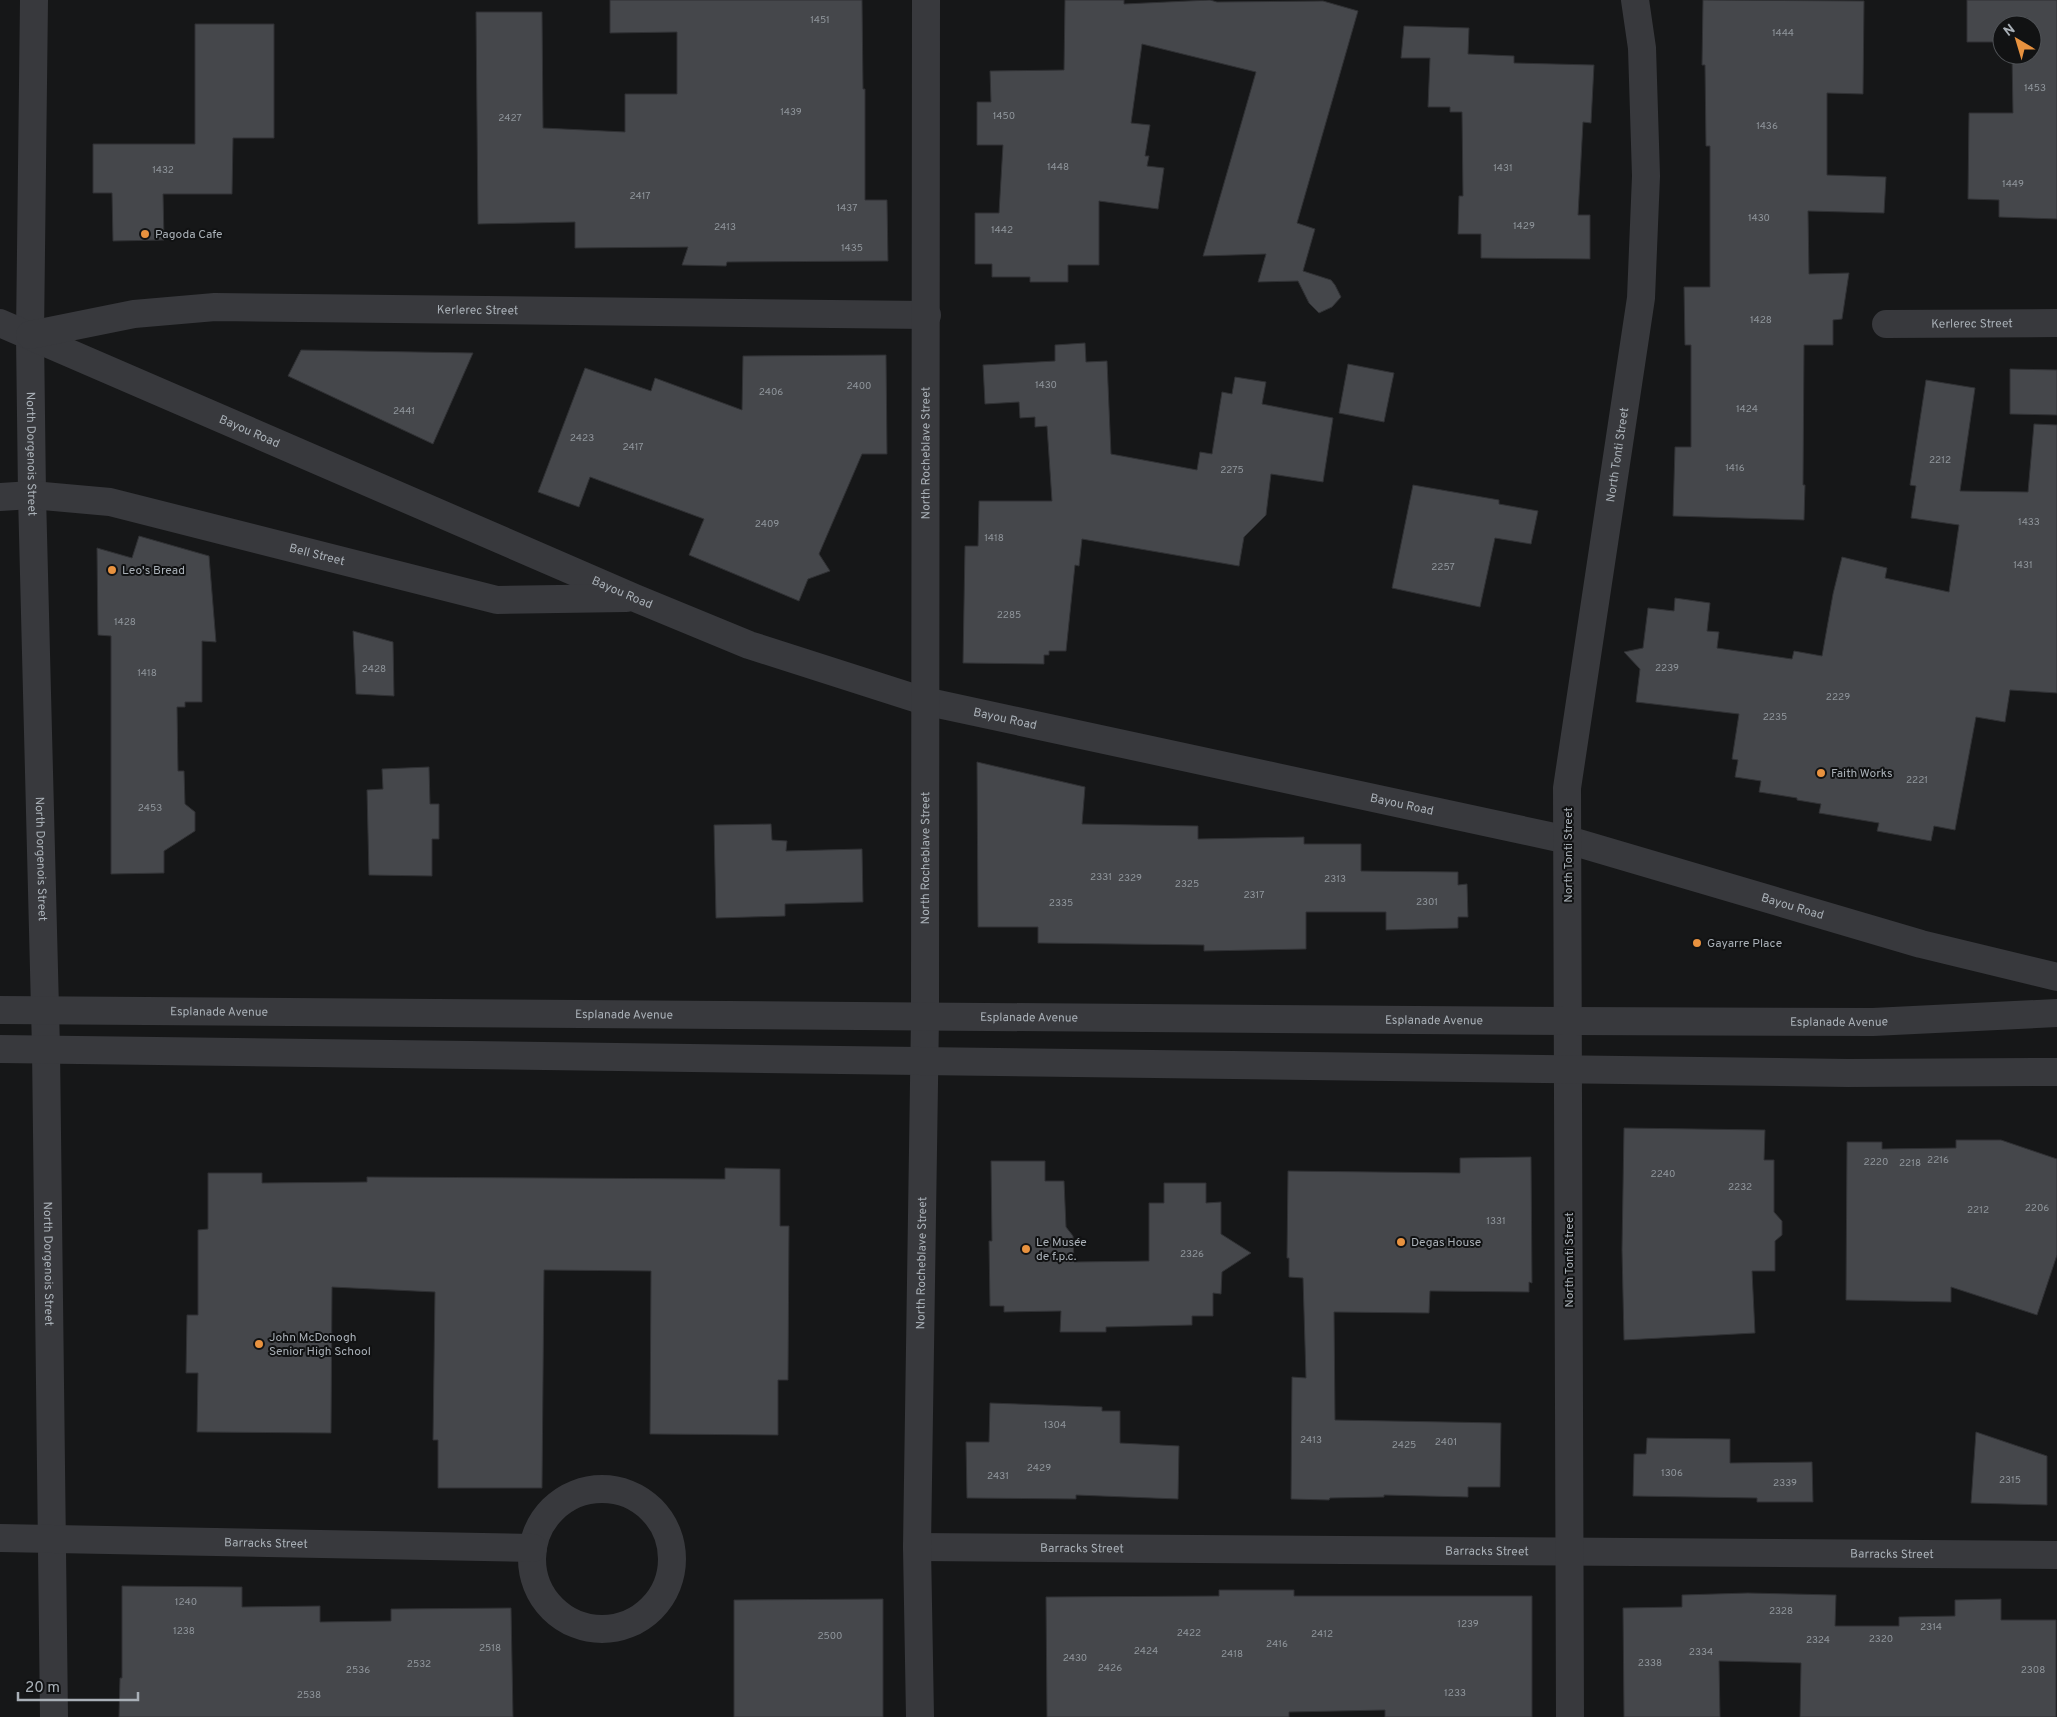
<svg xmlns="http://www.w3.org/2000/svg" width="2057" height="1717" viewBox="0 0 2057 1717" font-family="Overpass,sans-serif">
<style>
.building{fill:#45474b;stroke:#303134}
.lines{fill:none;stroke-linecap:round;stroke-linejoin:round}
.minor{stroke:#38393d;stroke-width:28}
.tertiary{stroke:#38393d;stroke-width:28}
.poi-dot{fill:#e8923f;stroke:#111213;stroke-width:2}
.labels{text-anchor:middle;stroke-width:4;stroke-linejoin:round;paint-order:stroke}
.number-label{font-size:10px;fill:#90969c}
.poi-label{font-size:12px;fill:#a9b0b7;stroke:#111213;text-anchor:start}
.street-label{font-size:12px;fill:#a9b0b7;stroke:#111213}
</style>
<rect width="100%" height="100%" fill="#161718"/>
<g class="building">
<path d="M 610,0 L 862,0 L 863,89 L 865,89 L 865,200 L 887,200 L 888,261 L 727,262 L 726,266 L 682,265 L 688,247 L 575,248 L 575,222 L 478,224 L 476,12 L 542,12 L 543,128 L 625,132 L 625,94 L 677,94 L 677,32 L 610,33 Z"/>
<path d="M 1065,0 L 1124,0 L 1124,4 L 1210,0 L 1217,2 L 1323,1 L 1358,11 L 1297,223 L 1315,229 L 1303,271 L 1331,280 L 1335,285 L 1341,297 L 1332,307 L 1319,313 L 1309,303 L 1298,281 L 1258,282 L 1266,254 L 1203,256 L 1256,72 L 1142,44 L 1131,123 L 1150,125 L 1145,156 L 1149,156 L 1147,166 L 1164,168 L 1158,209 L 1099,201 L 1099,265 L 1068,265 L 1068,282 L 1030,282 L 1030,277 L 992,277 L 992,264 L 975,264 L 975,213 L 999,213 L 1003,145 L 977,145 L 977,102 L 991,102 L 990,71 L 1064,70 Z"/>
<path d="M 1703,0 L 1864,1 L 1863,94 L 1827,93 L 1827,175 L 1886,177 L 1884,213 L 1808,211 L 1809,274 L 1849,273 L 1842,319 L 1833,320 L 1833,345 L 1804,345 L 1803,485 L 1805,485 L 1804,520 L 1673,516 L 1675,447 L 1691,447 L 1691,345 L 1685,345 L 1684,287 L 1710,287 L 1710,146 L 1706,146 L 1705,65 L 1702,65 Z"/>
<path d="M 1967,0 L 2057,0 L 2057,219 L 1999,217 L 1999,200 L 1968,199 L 1969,113 L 2013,113 L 2012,55 L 2032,55 L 2032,25 L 2002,25 L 2002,42 L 1967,42 Z"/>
<path d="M 195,24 L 274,24 L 274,138 L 233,138 L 232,194 L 163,194 L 164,240 L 113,241 L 112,193 L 93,193 L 93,144 L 195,144 Z"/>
<path d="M 1404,26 L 1469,28 L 1468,54 L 1514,56 L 1514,63 L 1594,65 L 1591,123 L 1583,122 L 1578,215 L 1590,215 L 1590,259 L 1481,258 L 1481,234 L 1458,234 L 1459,196 L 1463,196 L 1462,112 L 1450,112 L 1450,107 L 1428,107 L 1430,58 L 1401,58 Z"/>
<path d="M 1085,343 L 1086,362 L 1107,361 L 1111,454 L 1197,470 L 1200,452 L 1212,454 L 1222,392 L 1232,394 L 1235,377 L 1266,382 L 1262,404 L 1333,418 L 1323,482 L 1271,474 L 1266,515 L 1244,537 L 1239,566 L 1082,539 L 1079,566 L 1075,565 L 1066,651 L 1049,651 L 1049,655 L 1044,655 L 1044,664 L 963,663 L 965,546 L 978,546 L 979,501 L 1052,501 L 1047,426 L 1035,427 L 1035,417 L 1020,418 L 1019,402 L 985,404 L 983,365 L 1055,361 L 1055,345 Z"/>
<path d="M 301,350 L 473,353 L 433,444 L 288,376 Z"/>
<path d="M 886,355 L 887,454 L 862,454 L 819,554 L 830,571 L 808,579 L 799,601 L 689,555 L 704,519 L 590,477 L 579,507 L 538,492 L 585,368 L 651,391 L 655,378 L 742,410 L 743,356 Z"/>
<path d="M 1348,364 L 1394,373 L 1384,422 L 1339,413 Z"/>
<path d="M 2010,369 L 2057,370 L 2057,415 L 2010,414 Z"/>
<path d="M 1926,380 L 1975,388 L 1960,491 L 2028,492 L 2034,424 L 2057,425 L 2057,693 L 2010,690 L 2005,722 L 1976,717 L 1955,830 L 1934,826 L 1931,841 L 1877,831 L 1879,823 L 1819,813 L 1821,804 L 1797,800 L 1797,798 L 1759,792 L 1761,781 L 1735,777 L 1738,760 L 1732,759 L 1739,714 L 1636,702 L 1640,669 L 1624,652 L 1643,648 L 1648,608 L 1674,611 L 1675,598 L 1710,603 L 1707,631 L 1719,632 L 1717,648 L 1792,659 L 1794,651 L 1822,656 L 1833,594 L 1842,557 L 1887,568 L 1885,578 L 1949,592 L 1959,525 L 1911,518 L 1916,486 L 1910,485 Z"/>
<path d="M 1413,485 L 1499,500 L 1499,504 L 1538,511 L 1531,544 L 1495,538 L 1480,607 L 1392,588 Z"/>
<path d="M 139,536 L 209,556 L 216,642 L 202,641 L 202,702 L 185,702 L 185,707 L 177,707 L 178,771 L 184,771 L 185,804 L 195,812 L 195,831 L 164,851 L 164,873 L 111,874 L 111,636 L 98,635 L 97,548 L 132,558 Z"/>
<path d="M 353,631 L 393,642 L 394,696 L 356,694 Z"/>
<path d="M 977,762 L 1085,787 L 1082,824 L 1198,826 L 1198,839 L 1304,837 L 1304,844 L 1361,844 L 1361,871 L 1458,872 L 1458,885 L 1467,884 L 1468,917 L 1458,917 L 1458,928 L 1386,930 L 1386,912 L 1306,912 L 1306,949 L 1204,951 L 1204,945 L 1038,943 L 1038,927 L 978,927 Z"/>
<path d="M 429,767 L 430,804 L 439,804 L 439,839 L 432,839 L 432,876 L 369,875 L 367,790 L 383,789 L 382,769 Z"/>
<path d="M 771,824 L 772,840 L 787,841 L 786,851 L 862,849 L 863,902 L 785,904 L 785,916 L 716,918 L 714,825 Z"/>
<path d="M 1624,1128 L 1765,1130 L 1764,1160 L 1774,1160 L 1774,1212 L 1782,1221 L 1782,1235 L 1775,1241 L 1775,1271 L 1752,1271 L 1755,1333 L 1624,1340 L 1622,1250 Z"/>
<path d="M 1956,1140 L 2001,1140 L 2057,1159 L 2057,1255 L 2037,1315 L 1951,1287 L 1951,1302 L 1846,1300 L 1847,1142 L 1882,1142 L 1882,1149 L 1956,1148 Z"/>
<path d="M 1531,1157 L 1532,1283 L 1529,1282 L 1529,1292 L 1430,1291 L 1429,1313 L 1334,1312 L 1335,1420 L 1501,1423 L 1500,1487 L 1468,1487 L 1468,1497 L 1384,1495 L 1384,1497 L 1330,1498 L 1329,1500 L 1291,1499 L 1292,1377 L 1306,1378 L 1303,1278 L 1289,1277 L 1289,1258 L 1287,1258 L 1288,1171 L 1460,1173 L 1460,1158 Z"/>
<path d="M 991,1161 L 1045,1161 L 1045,1181 L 1064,1181 L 1066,1227 L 1073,1236 L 1074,1262 L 1149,1261 L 1149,1203 L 1164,1203 L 1164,1183 L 1206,1183 L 1206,1203 L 1221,1202 L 1221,1234 L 1251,1253 L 1222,1272 L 1221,1294 L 1213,1293 L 1213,1316 L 1192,1316 L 1192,1325 L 1106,1327 L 1106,1332 L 1060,1332 L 1061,1311 L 1004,1312 L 1004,1306 L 990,1306 L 989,1241 L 992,1241 Z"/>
<path d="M 725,1168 L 780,1169 L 780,1226 L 789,1226 L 788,1380 L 778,1380 L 778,1435 L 650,1434 L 651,1271 L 544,1270 L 542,1488 L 438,1488 L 438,1440 L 433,1440 L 435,1292 L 332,1287 L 331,1433 L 197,1432 L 198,1373 L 186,1373 L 187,1315 L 198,1315 L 198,1230 L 208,1229 L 208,1173 L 262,1173 L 262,1183 L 367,1182 L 367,1177 L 725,1179 Z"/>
<path d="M 990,1403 L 1102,1407 L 1102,1411 L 1120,1411 L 1120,1443 L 1179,1446 L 1178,1499 L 1076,1495 L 1076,1499 L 967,1498 L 966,1442 L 989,1442 Z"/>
<path d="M 1976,1432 L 2047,1456 L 2047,1505 L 1971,1503 Z"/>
<path d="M 1647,1438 L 1730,1439 L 1730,1463 L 1812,1462 L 1813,1502 L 1757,1502 L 1757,1498 L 1633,1496 L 1634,1454 L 1646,1454 Z"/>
<path d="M 122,1586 L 242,1587 L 242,1607 L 320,1606 L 320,1622 L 391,1621 L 391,1609 L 511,1608 L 513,1717 L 119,1717 L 120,1678 L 122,1678 Z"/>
<path d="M 1219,1590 L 1294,1590 L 1294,1596 L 1532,1596 L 1532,1717 L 1385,1717 L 1385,1710 L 1289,1712 L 1289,1717 L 1047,1717 L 1046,1597 L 1219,1596 Z"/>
<path d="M 1748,1593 L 1836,1595 L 1835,1626 L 1899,1626 L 1899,1617 L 1955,1616 L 1955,1600 L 2001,1599 L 2001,1620 L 2056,1620 L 2056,1717 L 1800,1717 L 1801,1663 L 1719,1661 L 1720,1717 L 1624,1717 L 1623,1608 L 1682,1607 L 1682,1595 Z"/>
<path d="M 883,1599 L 883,1717 L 734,1717 L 734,1600 Z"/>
</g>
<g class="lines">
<g class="minor">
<path id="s1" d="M 34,0 L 30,335 L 32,495 L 46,1049 L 54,1717"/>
<path id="s2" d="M 0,323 L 635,598 L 749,645 L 924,701 L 1568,840 L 1921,944 L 2057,977"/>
<path id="s3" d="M 1886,324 L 2057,323"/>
<path id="s4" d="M 30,335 L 134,314 L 215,307 L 927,315"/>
<path id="s5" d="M 0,497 L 32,495 L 110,502 L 497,600 L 626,598"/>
<circle cx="602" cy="1559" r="70"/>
<path id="s6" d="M 0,1538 L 533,1548"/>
<path id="s7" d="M 917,1547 L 2057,1555"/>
<path id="s8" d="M 920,1717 L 917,1547 L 925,1017 L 926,0"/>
<path id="s9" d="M 1570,1717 L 1567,788 L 1641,298 L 1646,176 L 1642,48 L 1635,0"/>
</g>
<g class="tertiary">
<path id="s10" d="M 0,1010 L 1569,1021 L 1873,1022 L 2057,1013"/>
<path d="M 0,1049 L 1848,1073 L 2057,1072"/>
</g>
</g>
<g class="poi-dot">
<circle cx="145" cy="234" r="5"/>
<circle cx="112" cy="570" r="5"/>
<circle cx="1821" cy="773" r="5"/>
<circle cx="1697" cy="943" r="5"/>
<circle cx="1401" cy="1242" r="5"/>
<circle cx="1026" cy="1249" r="5"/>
<circle cx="259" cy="1344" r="5"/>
</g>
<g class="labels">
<g class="number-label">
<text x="820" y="23">1451</text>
<text x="1783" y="36">1444</text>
<text x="2035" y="91">1453</text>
<text x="791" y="115">1439</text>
<text x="1004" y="119">1450</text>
<text x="510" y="121">2427</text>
<text x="1767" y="129">1436</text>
<text x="1058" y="170">1448</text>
<text x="1503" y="171">1431</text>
<text x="163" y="173">1432</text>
<text x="2013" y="187">1449</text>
<text x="640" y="199">2417</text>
<text x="847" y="211">1437</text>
<text x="1759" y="221">1430</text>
<text x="1524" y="229">1429</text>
<text x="725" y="230">2413</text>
<text x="1002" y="233">1442</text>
<text x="852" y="251">1435</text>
<text x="1761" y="323">1428</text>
<text x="1046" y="388">1430</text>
<text x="859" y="389">2400</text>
<text x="771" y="395">2406</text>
<text x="1747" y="412">1424</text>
<text x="404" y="414">2441</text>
<text x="582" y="441">2423</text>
<text x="633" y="450">2417</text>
<text x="1940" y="463">2212</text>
<text x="1735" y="471">1416</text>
<text x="1232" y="473">2275</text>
<text x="2029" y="525">1433</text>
<text x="767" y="527">2409</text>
<text x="994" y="541">1418</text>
<text x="2023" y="568">1431</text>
<text x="1443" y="570">2257</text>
<text x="1009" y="618">2285</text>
<text x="125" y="625">1428</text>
<text x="1667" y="671">2239</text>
<text x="374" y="672">2428</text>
<text x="147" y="676">1418</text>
<text x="1838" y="700">2229</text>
<text x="1775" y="720">2235</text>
<text x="1917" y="783">2221</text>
<text x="150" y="811">2453</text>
<text x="1101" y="880">2331</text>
<text x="1130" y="881">2329</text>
<text x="1335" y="882">2313</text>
<text x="1187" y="887">2325</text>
<text x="1254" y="898">2317</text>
<text x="1427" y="905">2301</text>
<text x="1061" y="906">2335</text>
<text x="1938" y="1163">2216</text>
<text x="1876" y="1165">2220</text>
<text x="1910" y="1166">2218</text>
<text x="1663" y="1177">2240</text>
<text x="1740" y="1190">2232</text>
<text x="2037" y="1211">2206</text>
<text x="1978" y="1213">2212</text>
<text x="1496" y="1224">1331</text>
<text x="1192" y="1257">2326</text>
<text x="1055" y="1428">1304</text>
<text x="1311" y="1443">2413</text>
<text x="1446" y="1445">2401</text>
<text x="1404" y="1448">2425</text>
<text x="1039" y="1471">2429</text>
<text x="1672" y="1476">1306</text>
<text x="998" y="1479">2431</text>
<text x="2010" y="1483">2315</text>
<text x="1785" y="1486">2339</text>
<text x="186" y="1605">1240</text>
<text x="1781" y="1614">2328</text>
<text x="1468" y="1627">1239</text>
<text x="1931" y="1630">2314</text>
<text x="184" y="1634">1238</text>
<text x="1189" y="1636">2422</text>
<text x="1322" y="1637">2412</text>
<text x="830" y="1639">2500</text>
<text x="1881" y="1642">2320</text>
<text x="1818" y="1643">2324</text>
<text x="1277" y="1647">2416</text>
<text x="490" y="1651">2518</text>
<text x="1146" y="1654">2424</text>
<text x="1701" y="1655">2334</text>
<text x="1232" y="1657">2418</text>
<text x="1075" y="1661">2430</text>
<text x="1650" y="1666">2338</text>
<text x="419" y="1667">2532</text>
<text x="1110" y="1671">2426</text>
<text x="358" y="1673">2536</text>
<text x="2033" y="1673">2308</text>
<text x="1455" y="1696">1233</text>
<text x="309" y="1698">2538</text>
</g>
<g class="poi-label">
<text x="155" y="238">Pagoda Cafe</text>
<text x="122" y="574">Leo's Bread</text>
<text x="1831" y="777">Faith Works</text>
<text x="1707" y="947">Gayarre Place</text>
<text x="1036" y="1246">Le Musée<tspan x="1036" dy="14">de f.p.c.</tspan></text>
<text x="1411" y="1246">Degas House</text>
<text x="269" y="1341">John McDonogh<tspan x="269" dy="14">Senior High School</tspan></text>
</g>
<g class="street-label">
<text dy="4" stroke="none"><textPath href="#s4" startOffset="450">Kerlerec Street</textPath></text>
<text dy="4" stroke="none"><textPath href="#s3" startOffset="86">Kerlerec Street</textPath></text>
<text dy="4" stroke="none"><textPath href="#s2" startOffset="272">Bayou Road</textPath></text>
<text dy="4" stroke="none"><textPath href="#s1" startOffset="454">North Dorgenois Street</textPath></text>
<text dy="4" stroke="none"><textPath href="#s8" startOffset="1264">North Rocheblave Street</textPath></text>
<text dy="4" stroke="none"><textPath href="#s9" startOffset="1266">North Tonti Street</textPath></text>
<text dy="4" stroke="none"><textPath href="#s5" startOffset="324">Bell Street</textPath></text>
<text dy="4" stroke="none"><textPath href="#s2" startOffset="678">Bayou Road</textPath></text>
<text dy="4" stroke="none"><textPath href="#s2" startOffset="1082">Bayou Road</textPath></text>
<text dy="4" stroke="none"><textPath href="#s2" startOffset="1488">Bayou Road</textPath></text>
<text transform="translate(1568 855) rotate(-90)" y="4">North Tonti Street</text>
<text dy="4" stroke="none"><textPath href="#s1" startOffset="859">North Dorgenois Street</textPath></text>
<text dy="4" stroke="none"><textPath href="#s8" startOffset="859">North Rocheblave Street</textPath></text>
<text dy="4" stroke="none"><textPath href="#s2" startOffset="1892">Bayou Road</textPath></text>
<text dy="4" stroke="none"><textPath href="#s10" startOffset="219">Esplanade Avenue</textPath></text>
<text dy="4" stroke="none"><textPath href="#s10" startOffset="624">Esplanade Avenue</textPath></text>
<text dy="4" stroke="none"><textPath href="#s10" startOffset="1029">Esplanade Avenue</textPath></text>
<text dy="4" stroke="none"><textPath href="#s10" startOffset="1434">Esplanade Avenue</textPath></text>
<text dy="4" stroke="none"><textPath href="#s10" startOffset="1839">Esplanade Avenue</textPath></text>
<text transform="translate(1569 1260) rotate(-90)" y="4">North Tonti Street</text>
<text dy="4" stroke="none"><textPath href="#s1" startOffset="1264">North Dorgenois Street</textPath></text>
<text dy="4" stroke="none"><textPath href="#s8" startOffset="454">North Rocheblave Street</textPath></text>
<text dy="4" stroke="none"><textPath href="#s6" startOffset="266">Barracks Street</textPath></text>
<text dy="4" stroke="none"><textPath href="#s7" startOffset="165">Barracks Street</textPath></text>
<text dy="4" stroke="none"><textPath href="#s7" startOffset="570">Barracks Street</textPath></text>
<text dy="4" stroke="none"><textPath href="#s7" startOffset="975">Barracks Street</textPath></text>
</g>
</g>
<g transform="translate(2017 40) rotate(322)"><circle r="24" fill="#111213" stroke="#4e5155"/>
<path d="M0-4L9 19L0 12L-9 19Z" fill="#e8923f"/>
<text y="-8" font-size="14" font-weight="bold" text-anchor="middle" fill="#a9b0b7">N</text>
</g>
<path d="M18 1692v8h120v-8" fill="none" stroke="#a9b0b7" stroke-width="2.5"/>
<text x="25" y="1692" font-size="15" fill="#a9b0b7" stroke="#111213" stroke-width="4" paint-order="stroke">20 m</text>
</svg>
